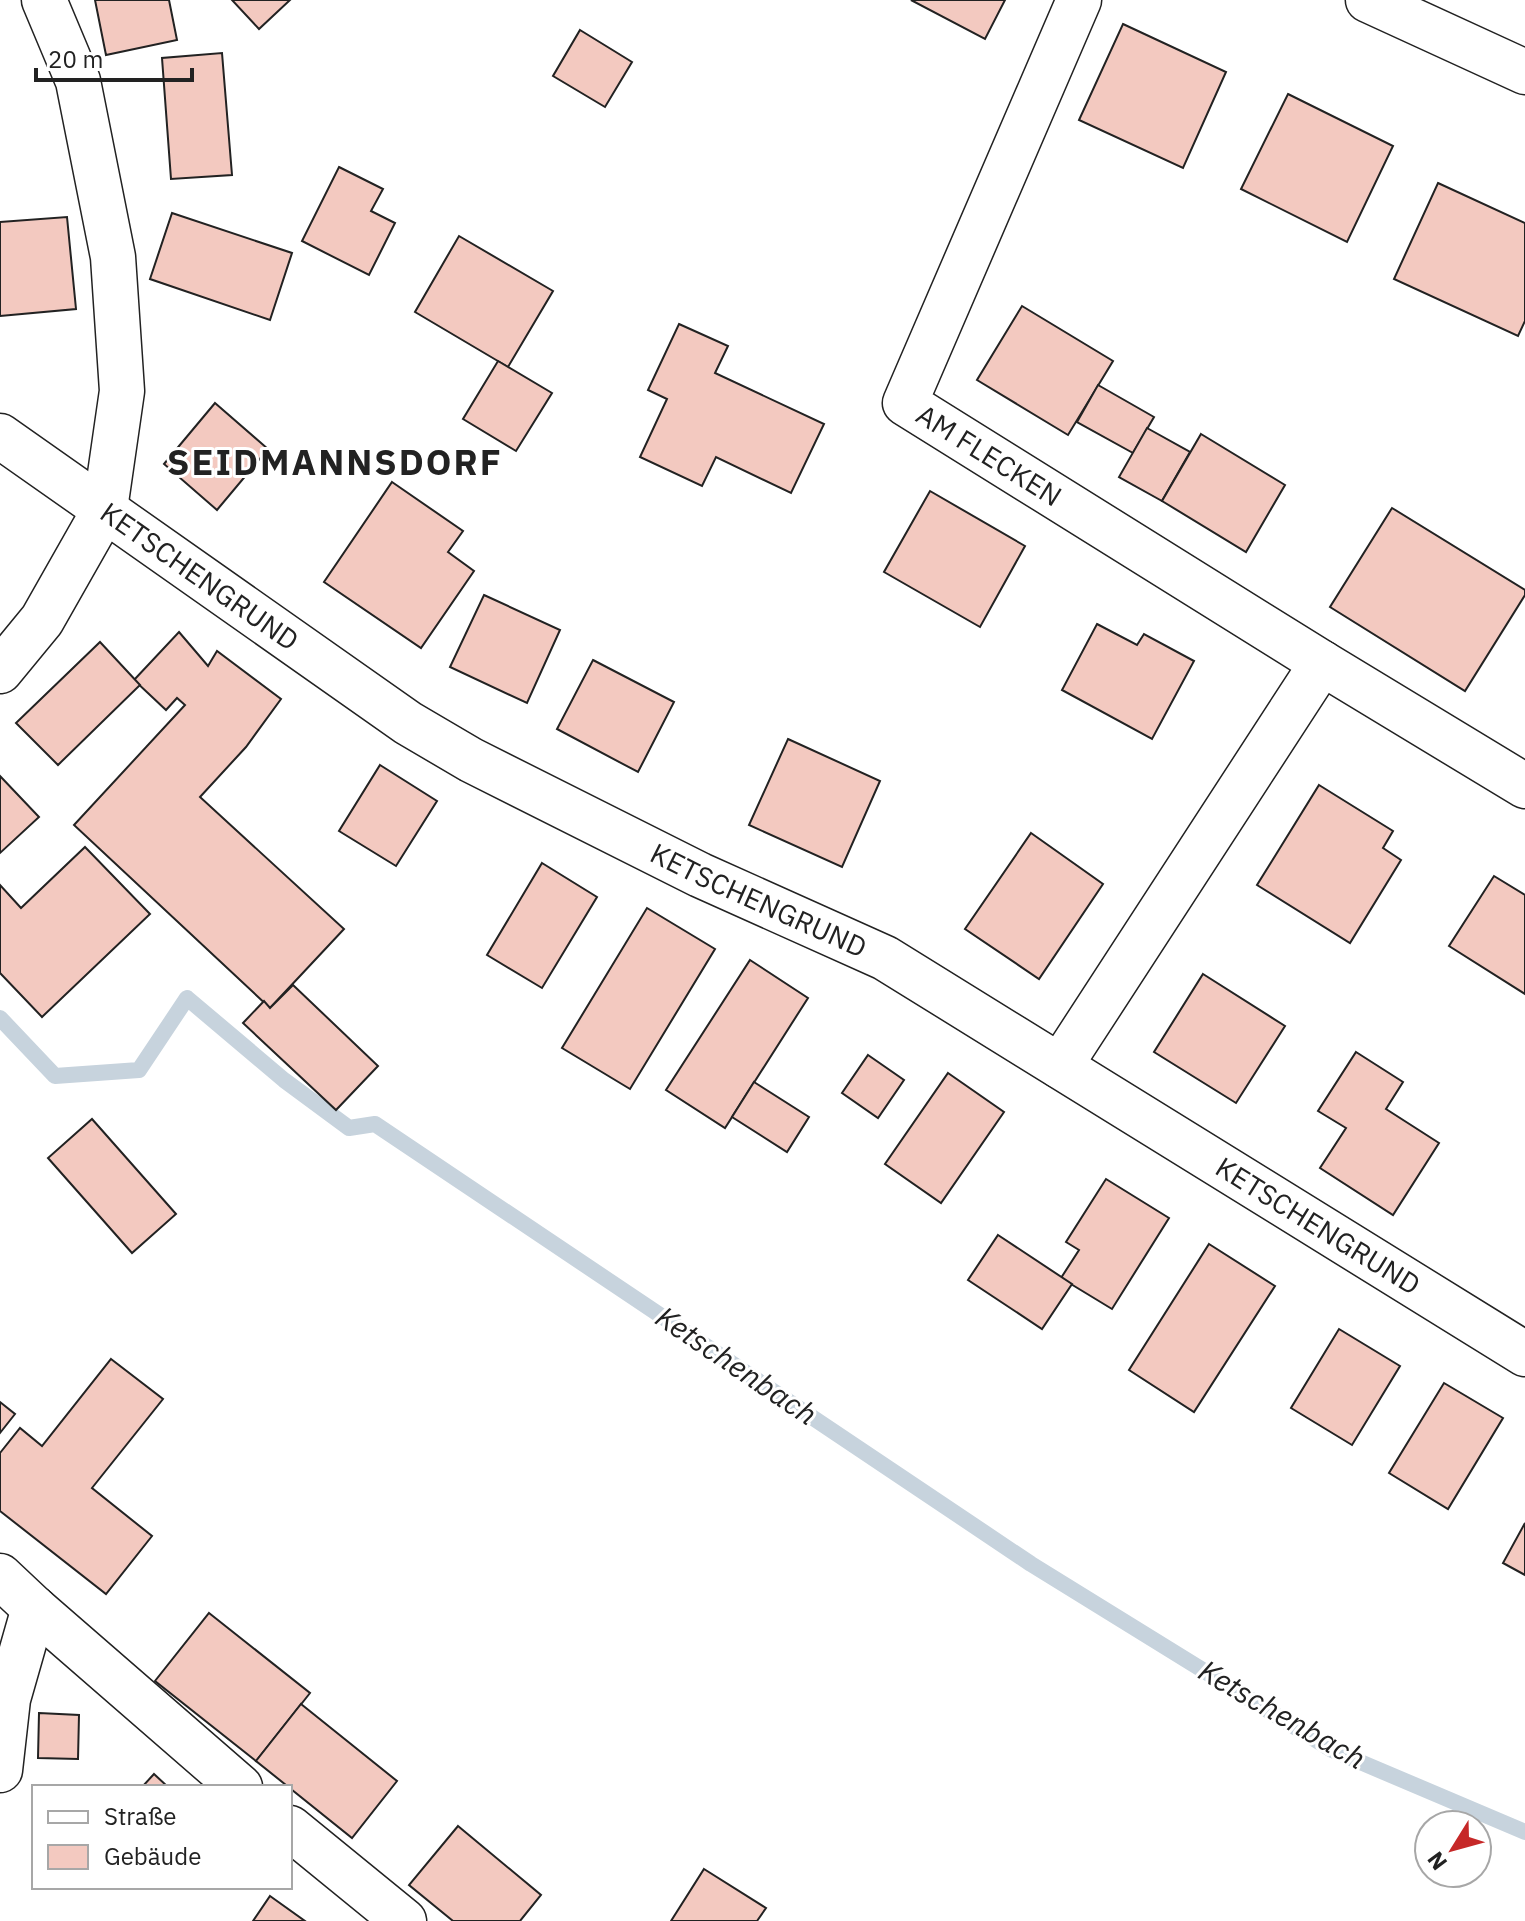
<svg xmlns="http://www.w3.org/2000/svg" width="1525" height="1921" viewBox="0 0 1525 1921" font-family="'IBM Plex Sans',sans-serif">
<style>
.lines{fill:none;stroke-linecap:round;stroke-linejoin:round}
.stream{stroke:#c7d3dd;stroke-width:16}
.building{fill:#f3c9c0;stroke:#222;stroke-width:2}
.minor-casing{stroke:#222;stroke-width:47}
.minor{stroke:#fff;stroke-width:44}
.labels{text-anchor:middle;stroke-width:6;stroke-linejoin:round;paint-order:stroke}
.street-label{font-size:28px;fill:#222;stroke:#fff}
.water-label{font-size:30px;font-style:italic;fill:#222;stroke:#fff}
.district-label{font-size:36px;font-weight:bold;letter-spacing:2px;fill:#222;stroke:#fff}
</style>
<rect width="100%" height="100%" fill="#fff"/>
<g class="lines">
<path class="stream" d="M 0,1018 L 55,1076 L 139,1070 L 187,998 L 284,1080 L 349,1128 L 375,1124 L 1031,1564 L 1332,1750 L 1525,1832"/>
</g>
<g class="building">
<path d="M 95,0 L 169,0 L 177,40 L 106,55 Z"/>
<path d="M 232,0 L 290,0 L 259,29 Z"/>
<path d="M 911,0 L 1005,0 L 985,39 Z"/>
<path d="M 1123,24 L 1226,72 L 1183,168 L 1079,120 Z"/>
<path d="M 580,30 L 632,62 L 605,107 L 553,76 Z"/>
<path d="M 222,53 L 232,175 L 171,179 L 162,58 Z"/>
<path d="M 1288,94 L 1393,146 L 1347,242 L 1241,189 Z"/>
<path d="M 339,167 L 383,189 L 371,211 L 395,223 L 369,275 L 302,241 Z"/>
<path d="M 1438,183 L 1525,223 L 1525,321 L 1518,336 L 1394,279 Z"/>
<path d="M 172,213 L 292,253 L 270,320 L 150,279 Z"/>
<path d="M 67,217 L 76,309 L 0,316 L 0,222 Z"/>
<path d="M 459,236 L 553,291 L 508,367 L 415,312 Z"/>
<path d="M 1022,306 L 1113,361 L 1068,435 L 977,380 Z"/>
<path d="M 679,324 L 728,346 L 715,373 L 824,424 L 791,493 L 716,457 L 702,486 L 640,457 L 667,399 L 648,390 Z"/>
<path d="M 498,361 L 552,393 L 516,451 L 463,419 Z"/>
<path d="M 1098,385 L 1154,417 L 1133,453 L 1077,422 Z"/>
<path d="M 215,403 L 268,449 L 217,510 L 164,464 Z"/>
<path d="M 1147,428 L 1190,452 L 1162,501 L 1119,477 Z"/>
<path d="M 1201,434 L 1285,485 L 1246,552 L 1162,501 Z"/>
<path d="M 392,482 L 463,531 L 448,552 L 474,571 L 421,648 L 324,582 Z"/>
<path d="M 930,491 L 1025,546 L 980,627 L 884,572 Z"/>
<path d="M 1392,508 L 1525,590 L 1525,595 L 1465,691 L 1330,607 Z"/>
<path d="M 484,595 L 560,630 L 527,703 L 450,667 Z"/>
<path d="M 1097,624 L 1137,645 L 1144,634 L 1194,661 L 1152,739 L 1062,690 Z"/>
<path d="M 179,632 L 208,666 L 217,651 L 281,699 L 246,747 L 200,797 L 344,929 L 270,1008 L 74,825 L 185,705 L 177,698 L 166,710 L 134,680 Z"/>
<path d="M 100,642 L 140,685 L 58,765 L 16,723 Z"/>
<path d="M 593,660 L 674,702 L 638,772 L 557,729 Z"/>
<path d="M 788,739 L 880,781 L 842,867 L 749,825 Z"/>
<path d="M 380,765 L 437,801 L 396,866 L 339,831 Z"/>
<path d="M 0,776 L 39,817 L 0,853 Z"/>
<path d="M 1319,785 L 1393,831 L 1383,848 L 1401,860 L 1350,943 L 1257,885 Z"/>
<path d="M 1031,833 L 1103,884 L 1039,979 L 965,929 Z"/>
<path d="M 85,847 L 150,914 L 42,1017 L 0,973 L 0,885 L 21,908 Z"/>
<path d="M 542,863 L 597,897 L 542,988 L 487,955 Z"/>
<path d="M 1494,876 L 1525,895 L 1525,994 L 1449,946 Z"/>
<path d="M 647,908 L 715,949 L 630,1089 L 562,1048 Z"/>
<path d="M 750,960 L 808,998 L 725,1128 L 666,1090 Z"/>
<path d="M 1203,974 L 1285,1026 L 1236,1103 L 1154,1052 Z"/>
<path d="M 293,985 L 378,1066 L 336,1110 L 243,1023 L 264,1001 L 270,1008 Z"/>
<path d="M 1356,1052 L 1403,1082 L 1386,1109 L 1439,1143 L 1393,1215 L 1320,1168 L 1346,1128 L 1318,1111 Z"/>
<path d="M 868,1055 L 904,1080 L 878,1118 L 842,1093 Z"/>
<path d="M 948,1073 L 1004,1112 L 941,1203 L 885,1164 Z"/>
<path d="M 754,1082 L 809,1117 L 787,1152 L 732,1117 Z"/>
<path d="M 92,1119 L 176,1214 L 132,1253 L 48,1158 Z"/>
<path d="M 1106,1179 L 1169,1218 L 1112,1309 L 1061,1278 L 1079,1250 L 1066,1242 Z"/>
<path d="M 998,1235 L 1072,1284 L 1042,1329 L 968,1280 Z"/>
<path d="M 1209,1244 L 1275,1286 L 1194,1412 L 1129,1370 Z"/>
<path d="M 1339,1329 L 1400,1366 L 1352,1445 L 1291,1408 Z"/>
<path d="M 111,1359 L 163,1399 L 92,1488 L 152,1536 L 106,1594 L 0,1511 L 0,1453 L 20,1428 L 42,1446 Z"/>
<path d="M 1444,1383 L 1503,1418 L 1448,1509 L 1389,1473 Z"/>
<path d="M 0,1402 L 15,1414 L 0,1433 Z"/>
<path d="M 1525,1523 L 1525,1575 L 1503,1563 Z"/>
<path d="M 209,1613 L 310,1693 L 256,1761 L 155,1681 Z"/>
<path d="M 301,1704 L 397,1781 L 352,1838 L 256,1761 Z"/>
<path d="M 39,1713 L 79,1715 L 78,1759 L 38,1758 Z"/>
<path d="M 154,1774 L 168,1787 L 142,1787 Z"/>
<path d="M 458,1826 L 541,1895 L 520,1921 L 453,1921 L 409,1885 Z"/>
<path d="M 704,1869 L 766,1908 L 757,1921 L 671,1921 Z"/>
<path d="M 270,1896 L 305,1921 L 253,1921 Z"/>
</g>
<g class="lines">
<defs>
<g id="minor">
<path id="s1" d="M 1079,0 L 905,403 L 1322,663 L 1525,786"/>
<path d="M 1368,0 L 1525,72"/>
<path id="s2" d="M 0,436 L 408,723 L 471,760 L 700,875 L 885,958 L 1525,1354"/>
<path d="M 0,671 L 42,620 L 105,509 L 122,391 L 113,257 L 78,81 L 44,0"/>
<path d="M 1060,1066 L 1322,663"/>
<path d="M 0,1576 L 34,1608 L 240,1787"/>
<path d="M 0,1770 L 8,1699 L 34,1608"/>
<path d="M 290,1828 L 404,1921"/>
</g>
</defs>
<use href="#minor" class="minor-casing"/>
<use href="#minor" class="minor"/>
</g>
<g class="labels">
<g class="street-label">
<text dy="10" stroke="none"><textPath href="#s1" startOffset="538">AM FLECKEN</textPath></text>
<text dy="10" stroke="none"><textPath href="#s2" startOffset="244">KETSCHENGRUND</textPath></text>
<text dy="10" stroke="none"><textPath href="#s2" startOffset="892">KETSCHENGRUND</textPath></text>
<text dy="10" stroke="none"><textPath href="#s2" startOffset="1540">KETSCHENGRUND</textPath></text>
</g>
<g class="water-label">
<text transform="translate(736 1366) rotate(34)" y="10">Ketschenbach</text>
<text transform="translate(1282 1715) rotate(30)" y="10">Ketschenbach</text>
</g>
<g class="district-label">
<text x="335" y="475">SEIDMANNSDORF</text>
</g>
</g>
<rect x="32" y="1785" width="260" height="104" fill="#ffffff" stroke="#a7a7a7" stroke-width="2"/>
<rect x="48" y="1811" width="40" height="12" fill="#ffffff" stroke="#a7a7a7" stroke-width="2"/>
<text x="104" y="1825" font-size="24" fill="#222222">Straße</text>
<rect x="48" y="1845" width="40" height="24" fill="#f3c9c0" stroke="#a7a7a7" stroke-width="2"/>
<text x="104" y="1865" font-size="24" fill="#222222">Gebäude</text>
<g transform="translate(1453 1849) rotate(233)"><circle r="38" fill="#ffffff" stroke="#a7a7a7" stroke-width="2"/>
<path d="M0-6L14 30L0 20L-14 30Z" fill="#c62828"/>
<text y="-12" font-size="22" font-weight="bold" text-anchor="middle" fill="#222222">N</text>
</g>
<path d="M36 68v12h156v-12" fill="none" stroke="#222222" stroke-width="4"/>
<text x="48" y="68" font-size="24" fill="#222222" stroke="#ffffff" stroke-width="6" paint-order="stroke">20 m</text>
</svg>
